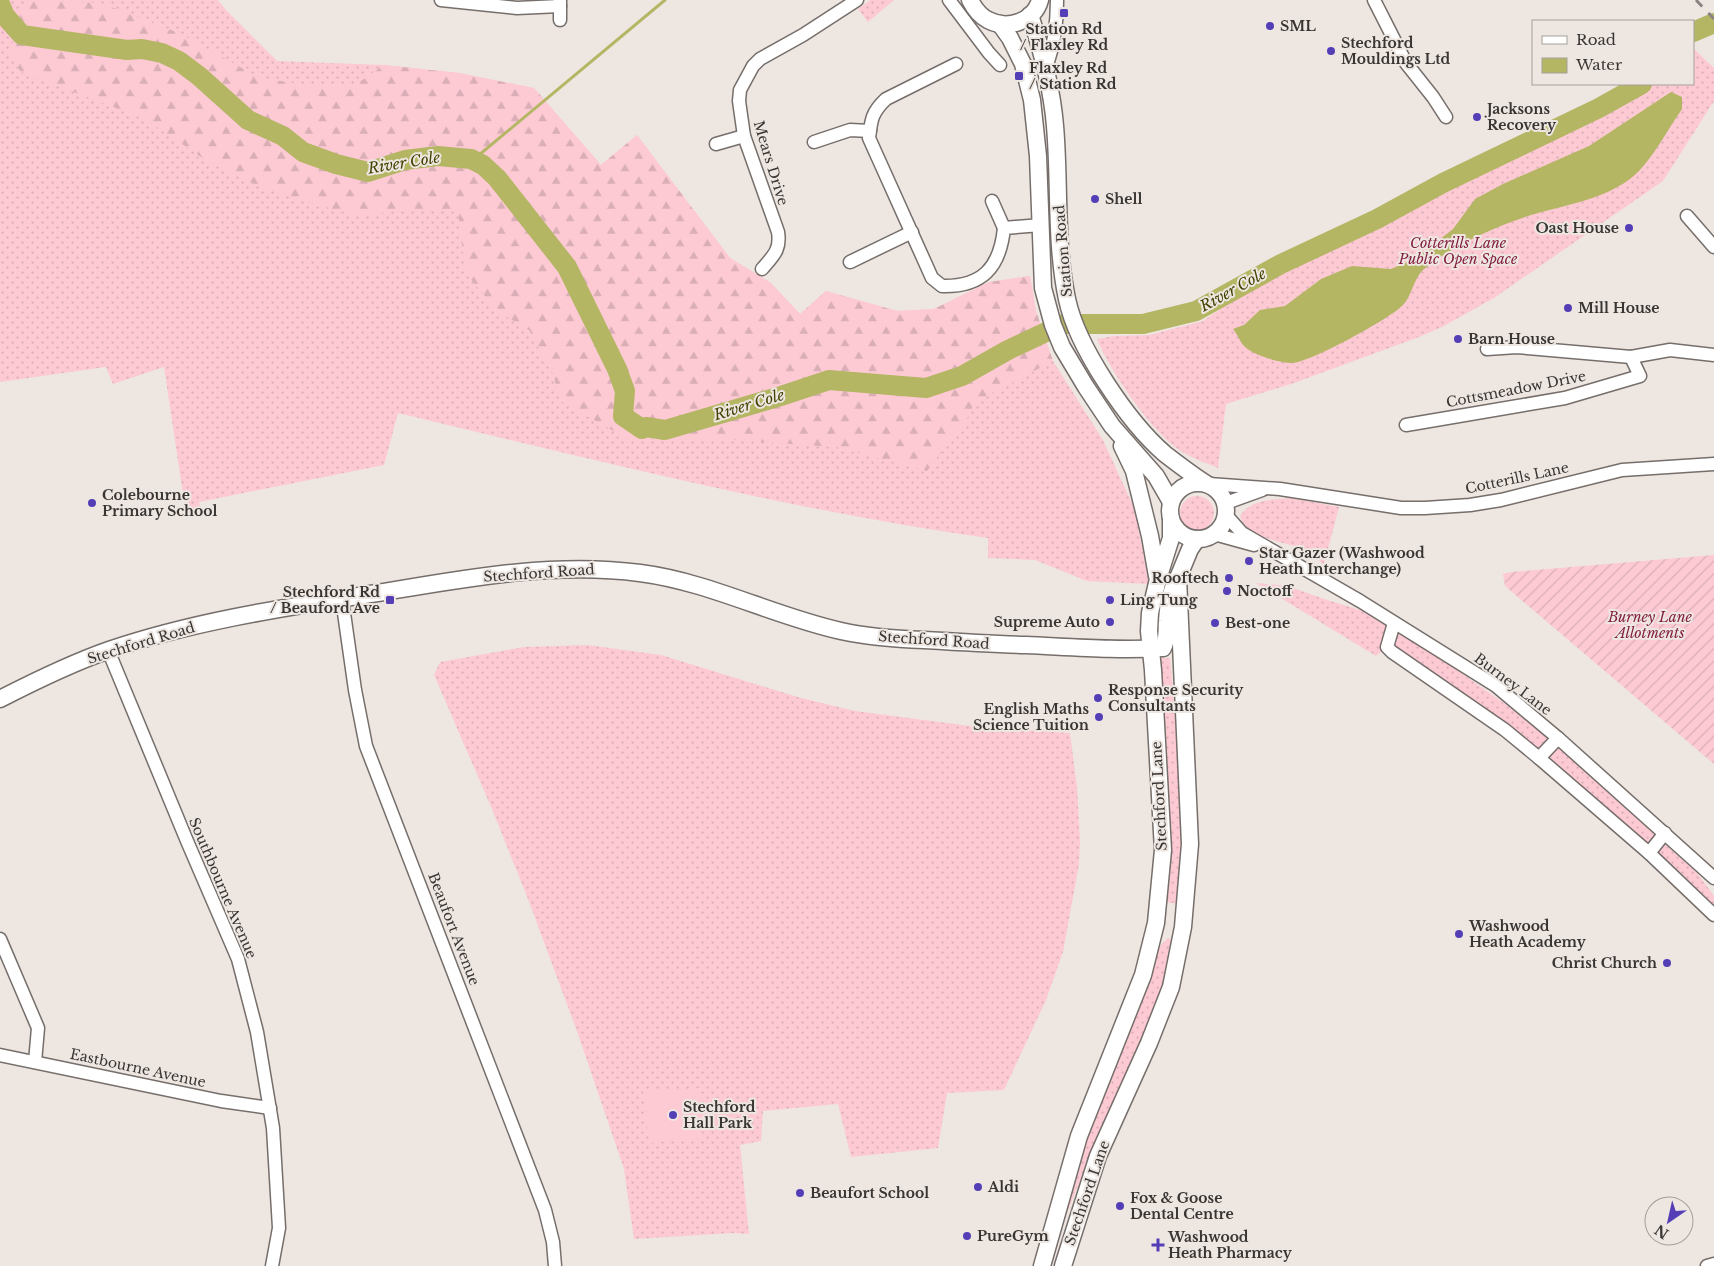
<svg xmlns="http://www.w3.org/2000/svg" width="1714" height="1266" viewBox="0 0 1714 1266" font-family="'Libre Baskerville',serif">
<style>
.grass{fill:url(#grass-dots)}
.forest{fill:url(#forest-firs)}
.garden{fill:url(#garden-furrows)}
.pitch{fill:#fdcad4}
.water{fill:#b4b664}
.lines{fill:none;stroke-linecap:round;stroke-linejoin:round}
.stream{stroke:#b4b664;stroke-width:3}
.river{stroke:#b4b664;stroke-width:20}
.minor-casing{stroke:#756e6a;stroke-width:15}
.major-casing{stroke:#756e6a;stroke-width:19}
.minor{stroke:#fff;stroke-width:12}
.major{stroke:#fff;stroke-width:16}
.rail{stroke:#8a8582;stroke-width:3;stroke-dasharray:9 9;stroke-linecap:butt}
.poi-dot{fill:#543eb6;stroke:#ede6e1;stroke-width:2}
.labels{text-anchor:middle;stroke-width:4;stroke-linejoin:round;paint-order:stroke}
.poi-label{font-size:14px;font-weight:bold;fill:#383533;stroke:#ede6e1;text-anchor:start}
.street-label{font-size:14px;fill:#383533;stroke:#ede6e1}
.park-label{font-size:14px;font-style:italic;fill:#832042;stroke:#ede6e1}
.water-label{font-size:15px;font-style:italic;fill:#414200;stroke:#ede6e1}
</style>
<defs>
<pattern id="grass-dots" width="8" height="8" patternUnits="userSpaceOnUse" patternTransform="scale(1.25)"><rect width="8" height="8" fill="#fdcad4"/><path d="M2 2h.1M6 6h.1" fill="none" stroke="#daaeb6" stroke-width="1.8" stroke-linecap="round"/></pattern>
<pattern id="forest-firs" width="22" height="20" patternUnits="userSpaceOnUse" patternTransform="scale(1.25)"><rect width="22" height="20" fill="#fdcad4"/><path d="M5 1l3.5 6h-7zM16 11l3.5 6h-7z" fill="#daaeb6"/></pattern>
<pattern id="garden-furrows" width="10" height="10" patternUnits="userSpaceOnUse" patternTransform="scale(1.25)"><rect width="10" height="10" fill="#fdcad4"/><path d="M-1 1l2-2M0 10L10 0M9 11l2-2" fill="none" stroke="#daaeb6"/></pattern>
</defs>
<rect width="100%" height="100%" fill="#ede6e1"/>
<g class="grass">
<path d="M 0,0 L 218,0 L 226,10 L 277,61 L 384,65 L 459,73 L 534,88 L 601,165 L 637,135 L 730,258 L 771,283 L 800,314 L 826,291 L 897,311 L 934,309 L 989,282 L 1030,276 L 1036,311 L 1053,361 L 1103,440 L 1135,510 L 1149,584 L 1087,581 L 1035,560 L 988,558 L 988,538 C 789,510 594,460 398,413 L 384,465 L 199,502 L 201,512 L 186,514 L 164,367 L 113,384 L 106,367 L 0,382 Z"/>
<path d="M 870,0 L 894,0 L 868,22 L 858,9 Z"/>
<path d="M 1693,48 L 1714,68 L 1714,101 L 1663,181 L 1494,298 L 1442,327 L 1419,337 L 1294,383 L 1226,404 L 1218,468 C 1207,463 1196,460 1186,454 C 1155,438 1110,371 1097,339 L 1114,336 L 1149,335 L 1203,321 L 1239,296 L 1266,279 L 1309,257 L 1353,239 L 1397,218 L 1482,171 L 1559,136 L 1613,109 L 1653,84 L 1693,84 Z"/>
<circle cx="1197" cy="513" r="17"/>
<path d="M 1292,498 L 1339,507 L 1324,564 C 1316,559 1309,552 1300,548 C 1282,541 1246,538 1240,516 C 1252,498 1273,500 1292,498 Z"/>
<path d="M 1256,583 L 1288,586 L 1324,599 L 1360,610 L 1437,656 L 1508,706 L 1545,736 L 1697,873 L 1714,896 L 1714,911 L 1643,844 L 1527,739 L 1403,655 L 1392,642 L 1376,656 Z"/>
<path d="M 588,645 L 661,655 L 801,698 L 855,711 L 978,727 L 1070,733 L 1077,787 L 1080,841 L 1079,864 L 1063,952 L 1046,1000 L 1004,1090 L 947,1093 L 938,1148 L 851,1157 L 838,1104 L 763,1111 L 761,1141 L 740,1145 L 749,1234 L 733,1233 L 634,1239 L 624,1169 L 578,1034 L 528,899 L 492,809 L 434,675 L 440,662 L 524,647 Z"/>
<path d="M 1158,658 L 1170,658 L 1186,843 L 1180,904 L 1165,902 Z"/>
<path d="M 1168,938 L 1173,941 L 1160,998 L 1094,1147 L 1062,1225 L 1057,1225 L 1081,1148 L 1145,990 L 1160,946 Z"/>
</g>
<path class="forest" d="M 33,0 L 101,3 L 179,33 L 260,78 L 314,86 L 355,85 L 384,65 L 459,73 L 534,88 L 601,165 L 637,135 L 730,258 L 771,283 L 800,314 L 826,291 L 897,311 L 934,309 L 989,282 L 1030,276 L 1036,311 L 1053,361 L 975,402 L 968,417 L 927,471 L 836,447 L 720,439 L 630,440 L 560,401 L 553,374 L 529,330 L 497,311 L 465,272 L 458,210 L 413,209 L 358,216 L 308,202 L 256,185 L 207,161 L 145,119 L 21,72 L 9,55 L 21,12 Z"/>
<path class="garden" d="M 1714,555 L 1714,764 L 1505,586 L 1503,574 L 1511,572 Z"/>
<path class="pitch" d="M 700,1088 L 702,1138 L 649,1143 L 643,1092 Z"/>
<path class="water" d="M 1671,92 L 1682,97 L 1682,109 C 1668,129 1656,153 1639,171 C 1613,198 1565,205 1531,215 C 1494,227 1453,245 1423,270 C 1413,279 1412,297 1402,306 C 1389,319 1309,363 1292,363 C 1279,363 1247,354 1241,342 C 1238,337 1237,334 1233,329 L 1244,325 L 1260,310 L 1285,306 L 1321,279 L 1352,266 L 1391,269 L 1416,258 L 1453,229 L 1475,199 L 1503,184 L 1589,146 Z"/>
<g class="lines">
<path class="stream" d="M 473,160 L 665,0"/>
<g class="river">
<path d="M 0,4 L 5,16 L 22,35 L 127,50 L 142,49 L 162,53 L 179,61 L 199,76 L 248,120 L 283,136 L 303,152 L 336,164 L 368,172 L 405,160 L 438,156 L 471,159 L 483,165 L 497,178 L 567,267 L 617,369 L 625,391 L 623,416 L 642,429 L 646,427 L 665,430 L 781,396 L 829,380 L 926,388 L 962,376 L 1008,350 L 1063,324 L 1143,324 L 1196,311 L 1281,264 L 1377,219 L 1443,183 L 1599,108 L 1642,84"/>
<path d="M 1693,32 L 1714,23"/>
</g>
<defs>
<g id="minor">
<path d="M 441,0 L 517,8 L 560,6"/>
<path d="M 949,0 L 989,53 L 1000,65"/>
<path d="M 1374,0 L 1406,63 L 1433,97 L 1446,117"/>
<path d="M 560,20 L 560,0"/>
<path d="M 956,64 L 886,99 C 872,112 871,120 869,138 L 932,278 L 942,286 C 982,287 1000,268 1004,228 L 1041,225"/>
<path d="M 1046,67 C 1054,46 1057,23 1057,0"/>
<path d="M 814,142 L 850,130 L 870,131"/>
<path d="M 716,144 L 744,136"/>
<path d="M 992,201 L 1004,228"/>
<path d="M 1687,216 L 1714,247"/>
<path d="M 850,262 L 912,232"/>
<path d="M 762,269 C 773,256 781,250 778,232 L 744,136 L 739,101 L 740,90 L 753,66 L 760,59 L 803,35 L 857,0"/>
<path d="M 1487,349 L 1517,347 L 1631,357 L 1670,350 L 1714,355"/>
<path d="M 1406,425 L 1565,398 L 1640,376 L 1631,357"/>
<path d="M 1209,484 L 1280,489 L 1401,508 L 1425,508 L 1470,505 L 1501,500 L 1622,470 L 1714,464"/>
<path d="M 1226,503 L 1262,490"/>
<path d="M 1226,515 L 1242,533 L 1360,601 L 1496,686 L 1558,738 L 1714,878"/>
<path d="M 1214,534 L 1254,545"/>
<path d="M 342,599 L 355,690 L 366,746 L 545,1210 L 553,1242 L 555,1266"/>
<path d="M 1394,623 L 1387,647 L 1392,652 L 1505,730 L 1539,758"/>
<path d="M 108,650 L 187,841 L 238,959 L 257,1032 L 273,1128 L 279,1228 L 272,1266"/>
<path d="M 1558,738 L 1539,758 L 1649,853 L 1714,915"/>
<path d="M 1649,853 L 1665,833"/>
<path d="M 0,939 L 38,1028 L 35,1062"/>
<path d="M 0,1055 L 221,1101 L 270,1108"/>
<path d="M 1707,1266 L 1714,1264"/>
</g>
<g id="major">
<path d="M 970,0 C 974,8 980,16 988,20 C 1007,30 1034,22 1040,0"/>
<path d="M 1030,15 C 1042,51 1052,88 1055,126 C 1060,183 1055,242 1067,299 C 1077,347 1128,422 1165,454 C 1178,464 1191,474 1205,483"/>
<path d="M 1000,24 L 1010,38 L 1023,64 L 1032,100 L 1038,156 L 1043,288 L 1053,325 L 1062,347 L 1086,387 L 1112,426 L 1156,476 L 1171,502"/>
<path d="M 1122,446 L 1134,471 L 1150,536 L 1157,576"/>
<circle cx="1198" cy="511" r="28"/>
<path d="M 0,699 C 35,681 72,663 109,650 C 200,619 296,606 390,591 C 472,577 557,562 640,573 C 710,582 773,616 841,631 C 868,637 896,639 924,640 C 958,642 992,644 1026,645 C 1071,647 1118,651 1163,648 C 1168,639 1166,631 1167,621 C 1168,606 1170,590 1178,578"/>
<path d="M 1042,1266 L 1079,1136 L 1143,975 L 1156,923 L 1163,850 L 1153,670 L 1149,631 L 1150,613 L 1158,579 L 1171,538 L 1171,519"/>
<path d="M 1063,1266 L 1098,1156 L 1149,1043 L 1171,987 L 1183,927 L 1190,844 L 1178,578 L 1190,549 L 1197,539"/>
</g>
</defs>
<use href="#minor" class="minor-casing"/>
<use href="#major" class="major-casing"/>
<use href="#minor" class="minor"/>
<use href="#major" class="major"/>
<path class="rail" d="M 1696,0 L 1714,19"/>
</g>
<g class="poi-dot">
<rect x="1059" y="8" width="10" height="10" rx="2.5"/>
<circle cx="1270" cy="26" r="5"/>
<circle cx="1331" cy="51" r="5"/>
<rect x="1014" y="71" width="10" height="10" rx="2.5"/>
<circle cx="1477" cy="117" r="5"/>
<circle cx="1095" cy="199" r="5"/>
<circle cx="1629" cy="228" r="5"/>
<circle cx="1568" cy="308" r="5"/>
<circle cx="1458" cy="339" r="5"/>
<circle cx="92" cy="503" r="5"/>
<circle cx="1249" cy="561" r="5"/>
<circle cx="1229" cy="578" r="5"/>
<circle cx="1227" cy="591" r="5"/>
<rect x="385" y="595" width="10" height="10" rx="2.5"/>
<circle cx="1110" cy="600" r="5"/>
<circle cx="1110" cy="622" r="5"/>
<circle cx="1215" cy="623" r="5"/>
<circle cx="1098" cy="698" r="5"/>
<circle cx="1099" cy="717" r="5"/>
<circle cx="1459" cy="934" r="5"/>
<circle cx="1667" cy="963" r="5"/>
<circle cx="673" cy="1115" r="5"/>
<circle cx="978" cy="1187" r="5"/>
<circle cx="800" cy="1193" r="5"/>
<circle cx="1120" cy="1206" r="5"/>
<circle cx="967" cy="1236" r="5"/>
<path d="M1155.5 1237.5h5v5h5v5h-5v5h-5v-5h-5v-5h5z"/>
</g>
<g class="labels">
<g class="poi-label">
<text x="1280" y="31">SML</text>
<text x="1064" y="34" text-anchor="middle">Station Rd<tspan x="1064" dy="16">/ Flaxley Rd</tspan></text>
<text x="1341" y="48">Stechford<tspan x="1341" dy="16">Mouldings Ltd</tspan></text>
<text x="1029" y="73">Flaxley Rd<tspan x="1029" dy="16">/ Station Rd</tspan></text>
<text x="1487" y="114">Jacksons<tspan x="1487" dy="16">Recovery</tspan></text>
<text x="1105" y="204">Shell</text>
<text x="1619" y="233" text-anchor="end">Oast House</text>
<text x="1578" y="313">Mill House</text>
<text x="1468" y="344">Barn House</text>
<text x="102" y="500">Colebourne<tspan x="102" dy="16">Primary School</tspan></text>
<text x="1259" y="558">Star Gazer (Washwood<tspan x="1259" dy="16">Heath Interchange)</tspan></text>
<text x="1219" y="583" text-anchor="end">Rooftech</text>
<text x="1237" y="596">Noctoff</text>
<text x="380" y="597" text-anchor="end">Stechford Rd<tspan x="380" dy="16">/ Beauford Ave</tspan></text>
<text x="1120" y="605">Ling Tung</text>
<text x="1100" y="627" text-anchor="end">Supreme Auto</text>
<text x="1225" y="628">Best-one</text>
<text x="1108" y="695">Response Security<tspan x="1108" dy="16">Consultants</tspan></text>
<text x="1089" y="714" text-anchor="end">English Maths<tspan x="1089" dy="16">Science Tuition</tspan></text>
<text x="1469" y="931">Washwood<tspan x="1469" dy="16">Heath Academy</tspan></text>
<text x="1657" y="968" text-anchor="end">Christ Church</text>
<text x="683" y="1112">Stechford<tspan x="683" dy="16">Hall Park</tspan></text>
<text x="988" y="1192">Aldi</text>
<text x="810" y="1198">Beaufort School</text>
<text x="1130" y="1203">Fox &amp; Goose<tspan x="1130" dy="16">Dental Centre</tspan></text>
<text x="977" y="1241">PureGym</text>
<text x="1168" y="1242">Washwood<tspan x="1168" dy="16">Heath Pharmacy</tspan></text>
</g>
<g class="street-label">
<text transform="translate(771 163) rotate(73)" y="5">Mears Drive</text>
<text transform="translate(1063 251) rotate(-95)" y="5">Station Road</text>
<text transform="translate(1516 389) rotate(-11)" y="5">Cottsmeadow Drive</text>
<text transform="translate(1517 478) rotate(-12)" y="5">Cotterills Lane</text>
<text transform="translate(539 573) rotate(-4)" y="5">Stechford Road</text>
<text transform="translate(934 640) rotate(4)" y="5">Stechford Road</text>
<text transform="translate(141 643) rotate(-17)" y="5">Stechford Road</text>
<text transform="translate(1513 684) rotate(37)" y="5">Burney Lane</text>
<text transform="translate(1159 796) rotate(-93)" y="5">Stechford Lane</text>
<text transform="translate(223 888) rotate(67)" y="5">Southbourne Avenue</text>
<text transform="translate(454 929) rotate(69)" y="5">Beaufort Avenue</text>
<text transform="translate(138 1068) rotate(12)" y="5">Eastbourne Avenue</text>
<text transform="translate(1087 1193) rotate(-71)" y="5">Stechford Lane</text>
</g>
<g class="park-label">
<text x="1458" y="248">Cotterills Lane<tspan x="1458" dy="16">Public Open Space</tspan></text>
<text x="1650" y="622">Burney Lane<tspan x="1650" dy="16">Allotments</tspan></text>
</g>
<g class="water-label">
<text transform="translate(404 163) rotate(-9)" y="5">River Cole</text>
<text transform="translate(1233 290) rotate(-29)" y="5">River Cole</text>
<text transform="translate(749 405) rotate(-17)" y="5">River Cole</text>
</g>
</g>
<rect x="1532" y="20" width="162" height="65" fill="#ede6e1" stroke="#a59f9b"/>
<rect x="1542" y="36" width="25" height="8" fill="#ffffff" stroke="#a59f9b"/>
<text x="1576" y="45" font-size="15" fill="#383533">Road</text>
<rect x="1542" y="58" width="25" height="15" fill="#b4b664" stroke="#a59f9b"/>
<text x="1576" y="70" font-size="15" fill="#383533">Water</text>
<g transform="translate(1669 1221) rotate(214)"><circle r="24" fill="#ede6e1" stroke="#a59f9b"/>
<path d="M0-4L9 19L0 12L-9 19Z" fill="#543eb6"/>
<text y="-8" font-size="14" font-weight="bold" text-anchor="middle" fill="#383533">N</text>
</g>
</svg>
